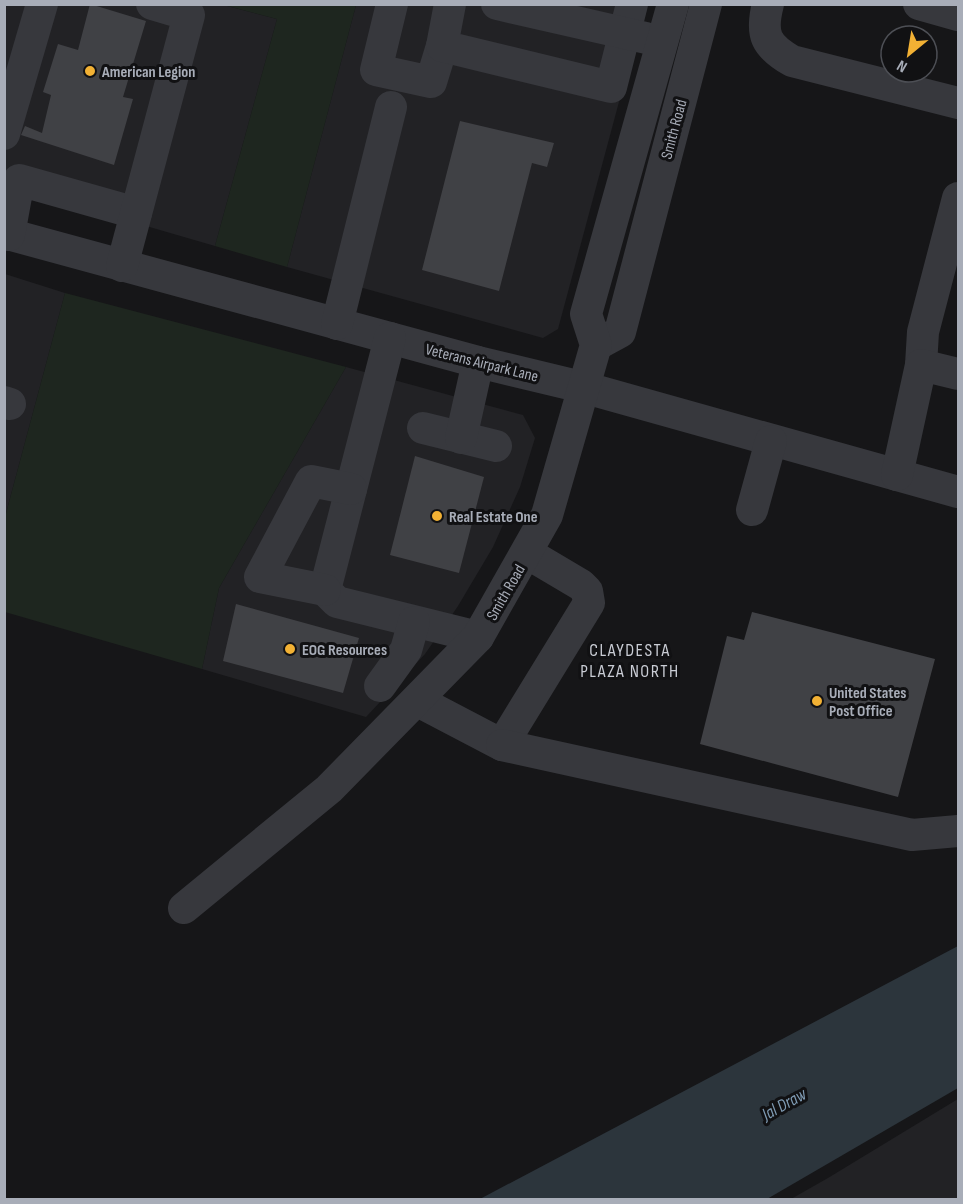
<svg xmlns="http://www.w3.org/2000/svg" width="963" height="1204" viewBox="0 0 963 1204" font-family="'Sofia Sans Condensed',sans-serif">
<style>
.built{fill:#222225}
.green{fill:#1e261f}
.water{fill:#2c353c}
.building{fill:#404145}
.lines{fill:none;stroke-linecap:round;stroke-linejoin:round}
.minor{stroke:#37383d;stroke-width:32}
.poi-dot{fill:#f2b134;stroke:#111113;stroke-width:2}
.labels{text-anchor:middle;stroke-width:6;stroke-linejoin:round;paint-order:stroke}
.poi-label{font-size:16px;font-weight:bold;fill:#a8adb8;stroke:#111113;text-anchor:start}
.street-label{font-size:16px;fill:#a8adb8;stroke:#111113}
.neighbourhood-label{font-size:18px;letter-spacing:1.5px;fill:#c9ccd4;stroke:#111113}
.water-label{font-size:18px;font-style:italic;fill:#7f9bb3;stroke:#111113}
</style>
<rect width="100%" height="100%" fill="#161618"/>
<g class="built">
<path d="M 4,5 L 224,5 L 277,19 L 215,246 L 5,185 Z"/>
<path d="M 356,5 L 645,5 L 558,329 L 543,338 L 287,267 Z"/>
<path d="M 5,274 L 65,293 L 5,517 Z"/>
<path d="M 346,367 L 523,415 L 535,438 L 520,487 L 493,547 L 458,606 L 425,654 L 366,717 L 202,669 L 219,588 Z"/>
<path d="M 958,1099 L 958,1199 L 791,1199 L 828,1178 Z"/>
</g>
<g class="green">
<path d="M 224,5 L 356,5 L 287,267 L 215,246 L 277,19 Z"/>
<path d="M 65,293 L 346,367 L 219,588 L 202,669 L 5,612 L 5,517 Z"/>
</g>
<path class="water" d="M 958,946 L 958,1088 L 767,1199 L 480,1199 Z"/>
<g class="building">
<path d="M 90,4 L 146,21 L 123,97 L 133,99 L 114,165 L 21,135 L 25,126 L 42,133 L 51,95 L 43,92 L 58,44 L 78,50 Z"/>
<path d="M 460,121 L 554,143 L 547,167 L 532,163 L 499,291 L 422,270 Z"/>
<path d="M 415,456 L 484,477 L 459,573 L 390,555 Z"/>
<path d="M 236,604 L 359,638 L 343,693 L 223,661 Z"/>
<path d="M 752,612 L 935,659 L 898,797 L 700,744 L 727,636 L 744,640 Z"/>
</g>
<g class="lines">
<g class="minor">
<path d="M 392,4 L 376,70 L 431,82 L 442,46"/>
<path d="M 450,4 L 442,46 L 611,87 L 632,4"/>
<path d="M 497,4 L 646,38"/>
<path d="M 768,4 C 760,35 766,46 792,61 L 958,103"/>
<path d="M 919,4 L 958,15"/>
<path d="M 4,134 L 42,4"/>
<path d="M 4,233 L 478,362 L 586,388 L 958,492"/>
<path d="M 9,235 L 19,180 L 136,213"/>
<path d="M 122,266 L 189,15 L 152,4"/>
<path d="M 337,324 L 391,107"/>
<path d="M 390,338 L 325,590 L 337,602 L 478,637"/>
<path d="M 596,345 L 620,332 L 706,4"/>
<path d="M 921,365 L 923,332 L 958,198"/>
<path d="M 4,402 L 10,404"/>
<path d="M 423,428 L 496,446"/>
<path d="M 461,438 L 478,362"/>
<path d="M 897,475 L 921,365 L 958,374"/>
<path d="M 752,510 L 771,441"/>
<path d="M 325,590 L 260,577 L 311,481 L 351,489"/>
<path d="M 380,686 L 406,650 L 414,622"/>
<path d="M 418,701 L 502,745 L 589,603 L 587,591 L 581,585 L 527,553"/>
<path d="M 502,745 L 912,835 L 958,831"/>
<path d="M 184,908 L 329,789 L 478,637 L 547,515 L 596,345 L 586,314 L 673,4"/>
</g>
</g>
<g class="poi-dot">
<circle cx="90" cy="71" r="6"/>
<circle cx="437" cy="516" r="6"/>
<circle cx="290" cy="649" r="6"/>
<circle cx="817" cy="701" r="6"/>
</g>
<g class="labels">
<g class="poi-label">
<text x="102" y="77">American Legion</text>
<text x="449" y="522">Real Estate One</text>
<text x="302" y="655">EOG Resources</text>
<text x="829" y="698">United States<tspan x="829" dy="18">Post Office</tspan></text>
</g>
<g class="street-label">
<text transform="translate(673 129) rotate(-75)" y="6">Smith Road</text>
<text transform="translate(482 362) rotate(14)" y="6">Veterans Airpark Lane</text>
<text transform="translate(505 592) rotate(-60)" y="6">Smith Road</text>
</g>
<g class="neighbourhood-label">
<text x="630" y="656">CLAYDESTA<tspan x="630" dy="21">PLAZA NORTH</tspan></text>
</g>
<g class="water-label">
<text transform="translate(784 1104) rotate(-29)" y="6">Jal Draw</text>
</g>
</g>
<rect width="963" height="1204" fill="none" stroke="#a8adb8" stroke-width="12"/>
<g transform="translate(909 54) rotate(210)"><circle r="28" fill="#111113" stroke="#4d4f55" stroke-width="1.5"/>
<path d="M0-4.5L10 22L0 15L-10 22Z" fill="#f2b134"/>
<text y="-9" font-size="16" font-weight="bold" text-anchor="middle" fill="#a8adb8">N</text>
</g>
</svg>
